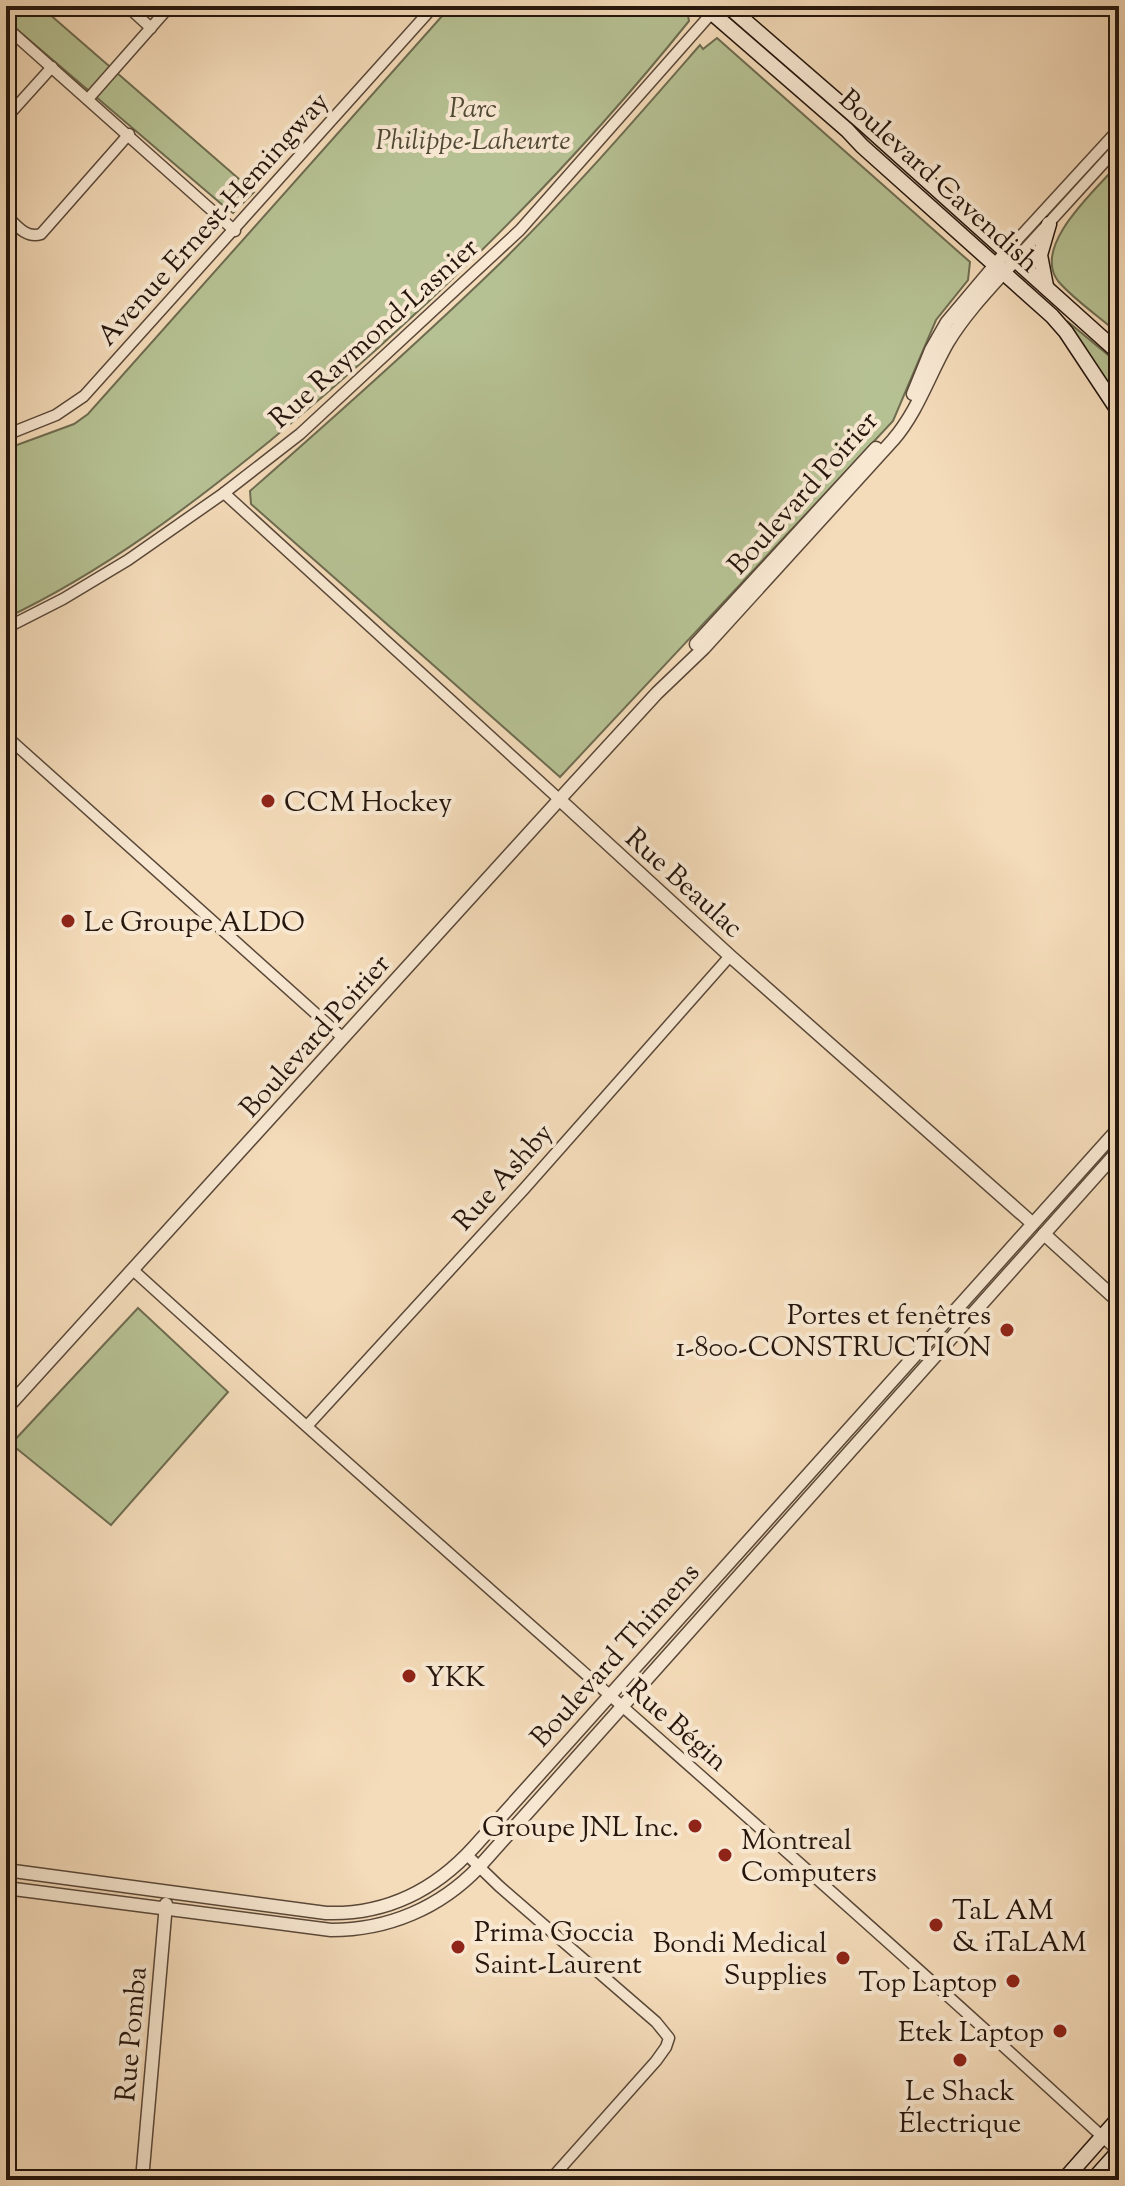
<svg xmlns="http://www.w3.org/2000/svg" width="1125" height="2186" viewBox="0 0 1125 2186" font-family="'Sorts Mill Goudy',serif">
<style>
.green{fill:#b6c193;stroke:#6e6c50;stroke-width:2}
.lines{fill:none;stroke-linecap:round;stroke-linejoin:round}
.minor-casing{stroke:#594738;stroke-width:13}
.tertiary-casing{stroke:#594738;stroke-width:15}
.secondary-casing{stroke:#25160d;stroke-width:17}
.minor{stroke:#f8e8d2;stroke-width:10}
.tertiary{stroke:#f8e8d2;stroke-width:12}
.secondary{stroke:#f8e8d2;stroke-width:14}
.poi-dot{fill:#8f2418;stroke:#f8e8d2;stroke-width:3}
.labels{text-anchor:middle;stroke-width:8;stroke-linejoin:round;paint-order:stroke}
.park-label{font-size:28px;font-style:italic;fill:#504935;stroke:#f8e8d2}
.street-label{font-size:28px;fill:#25160d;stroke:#f8e8d2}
.poi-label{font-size:28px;fill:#25160d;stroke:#f8e8d2;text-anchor:start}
</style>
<rect width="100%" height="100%" fill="#f4dbb9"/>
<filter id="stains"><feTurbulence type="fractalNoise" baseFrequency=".0025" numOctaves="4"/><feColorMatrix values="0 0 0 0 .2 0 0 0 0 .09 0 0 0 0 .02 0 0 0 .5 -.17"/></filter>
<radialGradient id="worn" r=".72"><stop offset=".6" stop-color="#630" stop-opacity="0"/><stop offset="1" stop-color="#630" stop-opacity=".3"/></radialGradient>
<g class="green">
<path d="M 6,6 L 40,6 L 254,192 L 233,213 L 226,208 L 6,20 Z"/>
<path d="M 447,6 L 684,6 L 687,10 L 689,21 C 566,174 423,315 271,440 C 189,507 103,572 6,618 L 6,449 L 74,424 L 88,414 L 443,15 L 439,13 Z"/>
<path d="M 717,38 L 970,262 L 968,280 L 936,320 L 893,421 L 560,777 L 251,504 L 250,491 C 331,420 412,348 489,274 C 564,202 632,123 700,45 L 703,49 Z"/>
<path d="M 1119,163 L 1119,334 C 1101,318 1073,299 1058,281 C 1031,245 1098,188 1119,163 Z"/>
<path d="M 1067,321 L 1119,364 L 1119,395 L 1117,397 Z"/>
<path d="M 138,1308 L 228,1392 L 111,1525 L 11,1444 Z"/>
</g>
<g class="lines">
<defs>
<g id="minor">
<path d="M 127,6 L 151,28"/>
<path d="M 6,27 L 235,231"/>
<path d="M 88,99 L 170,6"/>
<path d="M 6,118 L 52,67"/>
<path d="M 6,215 C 16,225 26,239 41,234 L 129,134"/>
<path d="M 1007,251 L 1119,129"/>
<path d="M 1016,259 L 1119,146"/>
<path d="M 6,435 L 56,415 L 84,396 L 434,6"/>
<path d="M 224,493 L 560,800"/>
<path d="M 6,628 L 63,599 L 128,560 L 224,493 L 300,434 L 520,230 L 718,6"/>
<path d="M 6,736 L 343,1038"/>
<path d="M 133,1270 C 459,1567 795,1853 1119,2152"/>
<path d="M 307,1426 L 524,1189 L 730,956"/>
<path d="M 467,1855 L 499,1886 L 656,2022 L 669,2038 L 666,2047 L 656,2061 L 550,2180"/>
</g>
<g id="tertiary">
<path d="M 913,394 L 931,350 L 947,322 L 1007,251"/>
<path d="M 696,644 L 876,448"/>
<path d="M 560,800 L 730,956 L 1032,1223"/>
<path d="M 1044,1234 L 1119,1302"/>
<path d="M 6,1409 L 568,790 L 657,693 L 704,648 L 893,440 C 918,411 929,375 948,342 C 967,311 992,286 1016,259"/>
<path d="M 6,1870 L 326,1913 C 386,1915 434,1891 474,1847 L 1119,1128"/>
<path d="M 6,1888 L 331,1930 C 388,1930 440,1908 479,1867 L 1119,1150"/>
<path d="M 142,2180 L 166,1904"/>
</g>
<g id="secondary">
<path d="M 704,6 L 847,130 L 862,146 L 1052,316 L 1066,332 L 1119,412"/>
<path d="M 728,6 L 864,124 L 1119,353"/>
<path d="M 1046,286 L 1040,255 L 1049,224"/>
<path d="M 1064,2180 L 1119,2118"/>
<path d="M 1093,2180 L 1119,2151"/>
</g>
</defs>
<use href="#minor" class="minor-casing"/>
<use href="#tertiary" class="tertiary-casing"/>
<use href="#secondary" class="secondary-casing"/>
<use href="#minor" class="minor"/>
<use href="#tertiary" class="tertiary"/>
<use href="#secondary" class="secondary"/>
</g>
<g class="poi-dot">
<circle cx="268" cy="801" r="8"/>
<circle cx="68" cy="921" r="8"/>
<circle cx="1007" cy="1330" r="8"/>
<circle cx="409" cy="1676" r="8"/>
<circle cx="695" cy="1826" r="8"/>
<circle cx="725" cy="1855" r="8"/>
<circle cx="936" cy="1925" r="8"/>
<circle cx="458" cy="1947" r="8"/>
<circle cx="843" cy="1958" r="8"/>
<circle cx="1013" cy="1981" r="8"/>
<circle cx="1060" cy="2031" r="8"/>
<circle cx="960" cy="2060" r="8"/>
</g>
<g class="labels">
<g class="park-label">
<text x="473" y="117">Parc<tspan x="473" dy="32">Philippe-Laheurte</tspan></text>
</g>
<g class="street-label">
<text transform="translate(940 180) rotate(42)" y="10">Boulevard Cavendish</text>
<text transform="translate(212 218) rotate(-48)" y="10">Avenue Ernest-Hemingway</text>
<text transform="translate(373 332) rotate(-42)" y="10">Rue Raymond-Lasnier</text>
<text transform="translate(802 492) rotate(-48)" y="10">Boulevard Poirier</text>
<text transform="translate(685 882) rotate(42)" y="10">Rue Beaulac</text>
<text transform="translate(314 1035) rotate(-48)" y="10">Boulevard Poirier</text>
<text transform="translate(502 1176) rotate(-48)" y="10">Rue Ashby</text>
<text transform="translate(614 1654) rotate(-48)" y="10">Boulevard Thimens</text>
<text transform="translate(678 1724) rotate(41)" y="10">Rue Bégin</text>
<text transform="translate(130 2034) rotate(-85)" y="10">Rue Pomba</text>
</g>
<g class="poi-label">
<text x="284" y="811">CCM Hockey</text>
<text x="84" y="931">Le Groupe ALDO</text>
<text x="991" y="1324" text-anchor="end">Portes et fenêtres<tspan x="991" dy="32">1-800-CONSTRUCTION</tspan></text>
<text x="425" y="1686">YKK</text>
<text x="679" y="1836" text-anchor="end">Groupe JNL Inc.</text>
<text x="741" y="1849">Montreal<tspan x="741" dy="32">Computers</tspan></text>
<text x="952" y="1919">TaL AM<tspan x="952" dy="32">&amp; iTaLAM</tspan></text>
<text x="474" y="1941">Prima Goccia<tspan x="474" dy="32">Saint-Laurent</tspan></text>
<text x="827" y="1952" text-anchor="end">Bondi Medical<tspan x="827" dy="32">Supplies</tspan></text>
<text x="997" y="1991" text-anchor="end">Top Laptop</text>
<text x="1044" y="2041" text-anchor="end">Etek Laptop</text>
<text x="960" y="2100" text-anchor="middle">Le Shack<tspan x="960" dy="32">Électrique</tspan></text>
</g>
</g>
<rect width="1125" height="2186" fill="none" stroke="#f4dbb9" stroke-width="32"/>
<rect x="8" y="8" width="1109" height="2170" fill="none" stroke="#25160d" stroke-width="4"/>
<rect x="16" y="16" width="1093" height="2154" fill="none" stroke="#25160d" stroke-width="2"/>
<rect width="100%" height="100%" filter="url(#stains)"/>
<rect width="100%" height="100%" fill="url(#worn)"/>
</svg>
